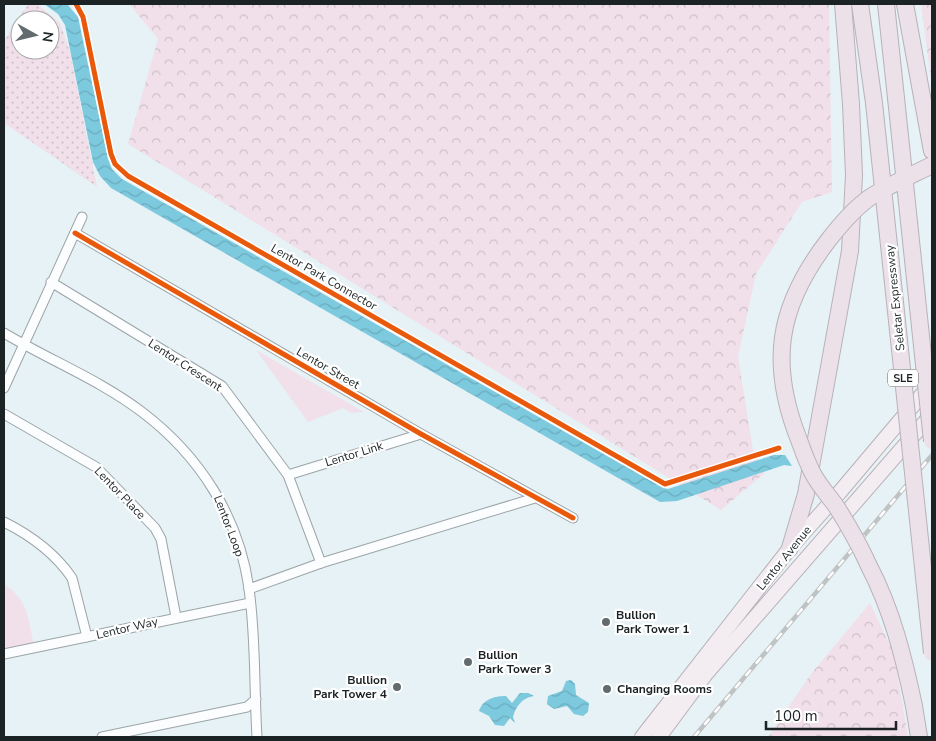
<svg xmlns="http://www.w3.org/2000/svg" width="936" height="741" viewBox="0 0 936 741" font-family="'Nunito Sans',sans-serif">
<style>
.grass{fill:url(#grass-dots);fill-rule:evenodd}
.forest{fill:url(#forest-crowns)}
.green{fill:#f1e0ea}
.water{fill:url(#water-waves)}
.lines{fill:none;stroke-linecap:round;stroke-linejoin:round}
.street-casing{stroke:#9ca4a7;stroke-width:11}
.primary-casing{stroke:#b9b1b9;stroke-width:16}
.highway-casing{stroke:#b9b1b9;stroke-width:18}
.street{stroke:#fbfdfe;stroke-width:9}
.primary{stroke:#f3ecf1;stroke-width:14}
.highway{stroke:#ece1e8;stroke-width:16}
.rail-casing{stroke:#c0c3c4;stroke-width:4.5}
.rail{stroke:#fff;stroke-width:2.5;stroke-dasharray:8;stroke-linecap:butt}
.highway-bridge-casing{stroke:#b9b1b9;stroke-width:18;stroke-linecap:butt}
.highway-bridge{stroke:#ece1e8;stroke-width:16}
.cycleway-casing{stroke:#fff;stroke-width:8}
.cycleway{stroke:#e8590c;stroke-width:5}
.poi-dot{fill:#626b6e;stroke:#fff;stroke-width:2}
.labels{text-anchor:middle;stroke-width:4.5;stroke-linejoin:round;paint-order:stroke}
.shield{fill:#fff;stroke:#5f6566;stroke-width:1}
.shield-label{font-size:11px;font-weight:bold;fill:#1b2325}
.street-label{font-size:12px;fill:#1b2325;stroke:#fff}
.poi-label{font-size:12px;font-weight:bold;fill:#1b2325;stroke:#fff;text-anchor:start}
</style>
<defs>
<pattern id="grass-dots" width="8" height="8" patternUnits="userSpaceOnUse" patternTransform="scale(1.25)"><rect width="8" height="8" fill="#f1e0ea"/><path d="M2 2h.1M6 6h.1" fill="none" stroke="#cec0c9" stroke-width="1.8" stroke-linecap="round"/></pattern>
<pattern id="forest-crowns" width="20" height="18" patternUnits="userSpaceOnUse" patternTransform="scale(1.25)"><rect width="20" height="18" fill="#f1e0ea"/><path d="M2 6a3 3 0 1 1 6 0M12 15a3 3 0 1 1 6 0" fill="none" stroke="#cec0c9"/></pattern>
<pattern id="water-waves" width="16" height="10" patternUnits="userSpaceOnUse" patternTransform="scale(1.25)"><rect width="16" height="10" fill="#7dc9de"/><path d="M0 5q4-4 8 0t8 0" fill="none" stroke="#6bacbe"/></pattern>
</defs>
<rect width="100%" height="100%" fill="#e6f2f6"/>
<path class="grass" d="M 28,4 L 37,4 L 60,23 L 70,52 L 97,187 L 4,123 L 4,41 ZM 20,20 L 50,20 L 50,50 L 20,50 Z"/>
<g class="forest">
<path d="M 129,4 L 829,4 L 832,192 L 802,202 L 756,274 L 738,357 L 753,450 L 765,473 L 721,510 L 128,144 L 158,39 Z"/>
<path d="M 921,4 L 932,4 L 932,88 Z"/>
<path d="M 870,603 L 894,654 L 908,737 L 768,737 L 811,674 Z"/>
</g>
<g class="green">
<path d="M 256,350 L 364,412 L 351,413 L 343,408 L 308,422 Z"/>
<path d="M 4,584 C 28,600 28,618 34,645 L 4,650 Z"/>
</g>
<g class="water">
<path d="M 44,4 L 67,4 L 78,17 L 108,159 L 112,169 L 122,179 L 663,488 L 668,489 L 774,455 L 785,455 L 792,466 L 784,465 L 677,501 L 660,502 L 111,188 L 100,176 L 93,162 L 65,25 L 58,14 Z"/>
<path d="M 571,680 L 575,684 L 576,695 L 589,703 L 588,712 L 583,716 L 574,714 L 567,706 L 554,709 L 547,704 L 548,696 L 562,691 L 566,681 Z"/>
<path d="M 520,693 L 528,693 L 534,696 C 522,698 516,706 513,717 L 515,723 L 510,718 L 504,726 L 495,725 L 489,716 L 479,711 C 483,699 495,696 506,696 L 512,703 Z"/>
</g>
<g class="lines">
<defs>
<g id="street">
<path d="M 75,233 L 421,434 L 573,518"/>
<path d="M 51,282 L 222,386 L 288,475 L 321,563"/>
<path d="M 4,333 C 49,360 100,380 142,412 C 200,456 239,517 249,589 C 256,638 254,688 257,737"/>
<path d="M 4,388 L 82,217"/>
<path d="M 4,414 L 96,467 L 155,528 L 161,539 L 176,617"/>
<path d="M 288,475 L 421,434"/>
<path d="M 4,522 C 30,535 55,553 72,578 L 87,637"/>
<path d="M 249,589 L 321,563 L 535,498"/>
<path d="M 4,654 L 250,603"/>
<path d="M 102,737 L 247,707 L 256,699"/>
</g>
<g id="primary">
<path d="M 642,737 L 790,548 L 839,493 L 931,384"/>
<path d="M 659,737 L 705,675 L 932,414"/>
</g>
<g id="highway">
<path d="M 860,4 L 874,103"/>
<path d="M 886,4 L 896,98"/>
<path d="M 905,4 L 932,151"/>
<path d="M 790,548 L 806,494 L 850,251 L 854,175 L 851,104 L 843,4"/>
<path d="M 914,706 L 919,737"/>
</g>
</defs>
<use href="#street" class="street-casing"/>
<use href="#primary" class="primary-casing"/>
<use href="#highway" class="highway-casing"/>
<use href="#street" class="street"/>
<use href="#primary" class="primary"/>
<use href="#highway" class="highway"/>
<defs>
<path id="rail" d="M 694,737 L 932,455"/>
</defs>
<use href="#rail" class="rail-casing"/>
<use href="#rail" class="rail"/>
<defs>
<g id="highway-bridge">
<path d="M 896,98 L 932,441"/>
<path d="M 874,103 L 932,653"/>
<path d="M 914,706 C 904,658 892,610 869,566 C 860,546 848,525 836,506 C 828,495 818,484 812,472 C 807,462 803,451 799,440 C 769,364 777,308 827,242 C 840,225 854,208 872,196 C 891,184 912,175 932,165"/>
</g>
</defs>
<use href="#highway-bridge" class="highway-bridge-casing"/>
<use href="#highway-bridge" class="highway-bridge"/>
<defs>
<g id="cycleway">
<path d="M 76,4 L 83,17 L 111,154 L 115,164 L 128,176 L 665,484 L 779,448"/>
<path d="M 75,233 L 421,434 L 573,518"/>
</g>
</defs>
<use href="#cycleway" class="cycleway-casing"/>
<use href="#cycleway" class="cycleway"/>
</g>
<g class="poi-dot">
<circle cx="606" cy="622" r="5"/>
<circle cx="468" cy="662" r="5"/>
<circle cx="397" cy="687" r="5"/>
<circle cx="607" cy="689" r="5"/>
</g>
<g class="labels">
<rect class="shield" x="888" y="369.5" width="30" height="17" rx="4"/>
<g class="shield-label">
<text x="903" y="382">SLE</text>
</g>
<g class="street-label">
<text transform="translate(324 277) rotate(30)" y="4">Lentor Park Connector</text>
<text transform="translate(895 298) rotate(-96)" y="4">Seletar Expressway</text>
<text transform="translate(185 365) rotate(33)" y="4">Lentor Crescent</text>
<text transform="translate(328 368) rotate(30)" y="4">Lentor Street</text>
<text transform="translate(354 454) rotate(-17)" y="4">Lentor Link</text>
<text transform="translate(120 493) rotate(46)" y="4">Lentor Place</text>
<text transform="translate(229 526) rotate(69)" y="4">Lentor Loop</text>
<text transform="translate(784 558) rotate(-51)" y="4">Lentor Avenue</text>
<text transform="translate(127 628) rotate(-13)" y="4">Lentor Way</text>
</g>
<g class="poi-label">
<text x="616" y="619">Bullion<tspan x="616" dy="14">Park Tower 1</tspan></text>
<text x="478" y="659">Bullion<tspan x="478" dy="14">Park Tower 3</tspan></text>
<text x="387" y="684" text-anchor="end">Bullion<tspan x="387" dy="14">Park Tower 4</tspan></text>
<text x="617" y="693">Changing Rooms</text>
</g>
</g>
<rect width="936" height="741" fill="none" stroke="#1b2325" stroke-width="10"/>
<g transform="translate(35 35) rotate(98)"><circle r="24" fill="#ffffff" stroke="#a4a7a8"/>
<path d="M0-4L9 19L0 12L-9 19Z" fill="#626b6e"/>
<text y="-8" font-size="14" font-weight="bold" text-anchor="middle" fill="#1b2325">N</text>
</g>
<path d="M766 721v8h130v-8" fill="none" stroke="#1b2325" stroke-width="2.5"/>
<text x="774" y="721" font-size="15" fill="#1b2325" stroke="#ffffff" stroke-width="4" paint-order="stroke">100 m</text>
</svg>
